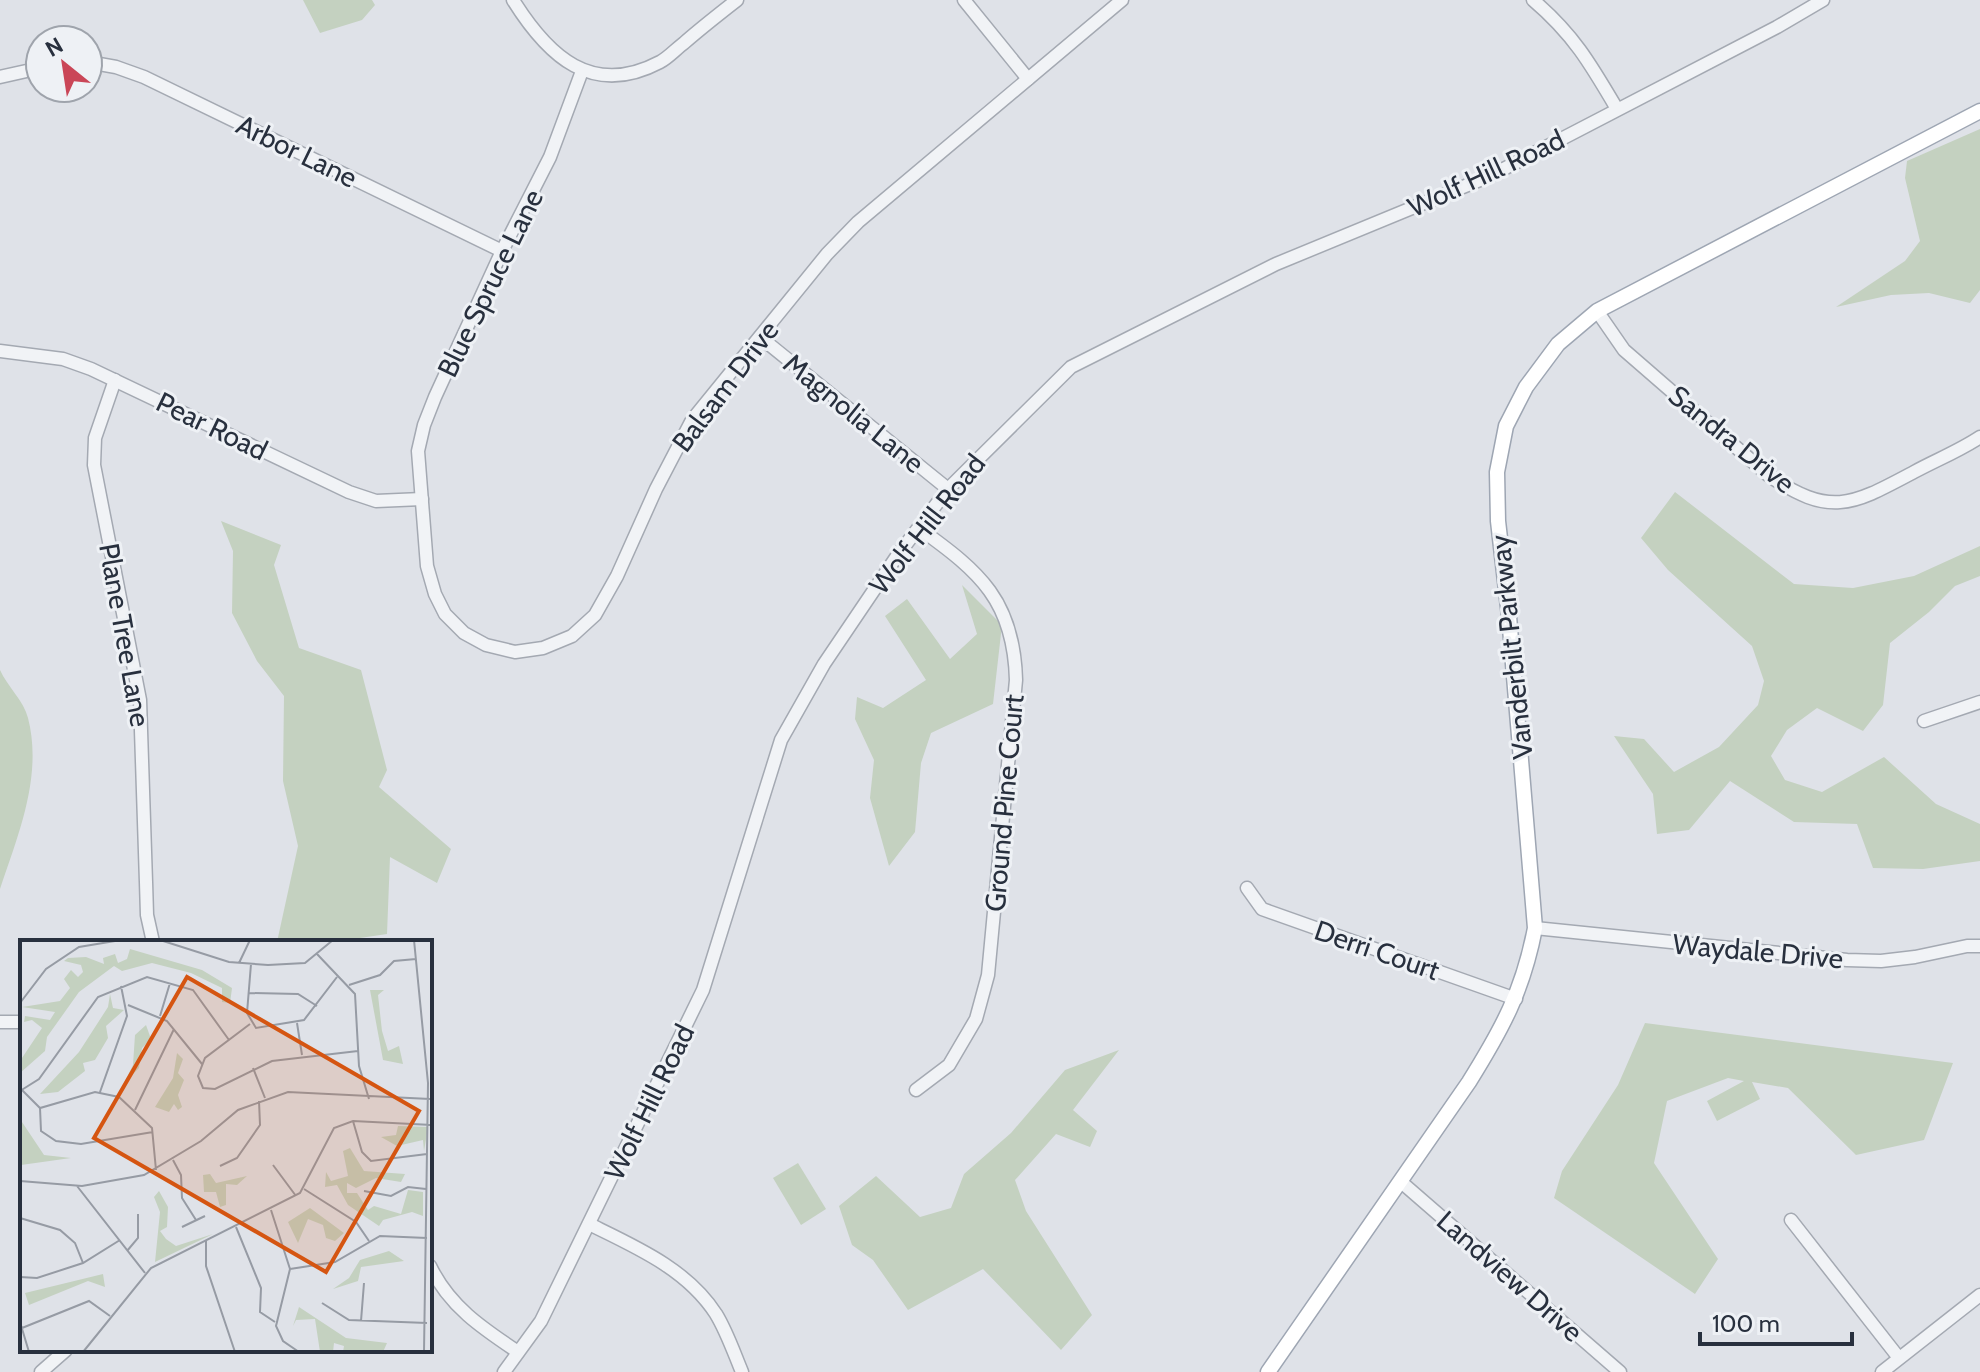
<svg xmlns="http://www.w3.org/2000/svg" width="1980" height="1372" viewBox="0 0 1980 1372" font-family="Cabin,sans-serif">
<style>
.green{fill:#c4d1c0}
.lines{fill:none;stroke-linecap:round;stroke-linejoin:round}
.minor-casing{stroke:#a4a9b2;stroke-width:15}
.major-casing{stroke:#9ea6b3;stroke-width:17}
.minor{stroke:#f1f3f6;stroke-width:12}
.major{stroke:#fff;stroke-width:14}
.labels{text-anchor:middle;stroke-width:6;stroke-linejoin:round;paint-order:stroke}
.street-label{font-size:28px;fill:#28303e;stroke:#eef1f5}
.inset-road{fill:none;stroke:#969ba4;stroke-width:2}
.view{fill:#d55511;fill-opacity:0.15;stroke:#d55511;stroke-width:4}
.inset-edge{fill:none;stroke:#28303e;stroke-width:4}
</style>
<rect width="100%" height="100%" fill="#dfe2e8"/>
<g class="green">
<path d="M 303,0 L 372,0 L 375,5 L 362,20 L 320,33 Z"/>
<path d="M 1980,129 L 1980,290 L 1970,303 L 1929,293 L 1891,295 L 1836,307 L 1905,261 L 1920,241 L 1905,178 L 1907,161 Z"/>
<path d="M 1675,492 L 1794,584 L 1853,588 L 1914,576 L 1980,546 L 1980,576 L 1955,586 L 1929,612 L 1890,643 L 1883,705 L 1863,731 L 1817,708 L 1787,730 L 1771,756 L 1785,780 L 1822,792 L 1884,757 L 1936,804 L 1980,824 L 1980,861 L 1923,869 L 1873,868 L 1857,824 L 1794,822 L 1730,781 L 1689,830 L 1657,834 L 1653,794 L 1614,736 L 1644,739 L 1674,772 L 1719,747 L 1758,705 L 1764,681 L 1752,646 L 1668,570 L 1641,538 Z"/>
<path d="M 221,521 L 281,545 L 274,565 L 299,648 L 361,670 L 387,770 L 379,787 L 451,849 L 437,883 L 390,857 L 387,934 L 333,942 L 277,942 L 298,846 L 283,781 L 284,696 L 257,661 L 232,613 L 233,551 Z"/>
<path d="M 962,585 L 1002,625 L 993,704 L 931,733 L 921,763 L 915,832 L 889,866 L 870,798 L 874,760 L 855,719 L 857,697 L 883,708 L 926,680 L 885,616 L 907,599 L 950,659 L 977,634 Z"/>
<path d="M 0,670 C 7,686 24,701 28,718 C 43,776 18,835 0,889 Z"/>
<path d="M 1645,1023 L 1953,1063 L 1924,1140 L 1856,1155 L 1788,1088 L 1752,1082 L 1760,1099 L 1717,1121 L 1707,1101 L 1744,1081 L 1728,1078 L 1667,1101 L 1654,1163 L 1718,1259 L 1695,1294 L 1554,1198 L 1562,1171 L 1618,1085 Z"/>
<path d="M 1119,1050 L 1073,1110 L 1097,1131 L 1090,1147 L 1056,1134 L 1015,1180 L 1026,1211 L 1092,1315 L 1061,1350 L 983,1269 L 908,1310 L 873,1260 L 852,1245 L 839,1206 L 876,1176 L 920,1217 L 951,1208 L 964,1174 L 1011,1133 L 1065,1070 Z"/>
<path d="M 798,1163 L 826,1209 L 801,1225 L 773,1178 Z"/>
</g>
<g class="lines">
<defs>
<g id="minor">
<path d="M 513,0 C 548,56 592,98 660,62 C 668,58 676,49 684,43 C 701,28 719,14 737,0"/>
<path d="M 964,0 L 1028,79"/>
<path d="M 1533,0 C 1573,34 1590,63 1617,109"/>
<path d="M 88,62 L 116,67 L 144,77 L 502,251"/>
<path d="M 582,71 L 550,157 L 502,251 L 435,397 L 424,425 L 418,451 L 427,566 L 435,594 L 445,614 L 464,633 L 486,645 L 515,652 L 543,648 L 572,636 L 595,615 L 617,576 L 656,489 L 692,420 L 827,254 L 858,222 L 1122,0"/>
<path d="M 0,77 L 40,68"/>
<path d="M 1597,311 L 1624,350 L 1768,475 C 1831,518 1852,505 1914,472 C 1936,460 1959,451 1980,437"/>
<path d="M 760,337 L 948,489"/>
<path d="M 0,351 L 63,359 L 91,369 L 349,492 L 376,501 L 422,499"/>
<path d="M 115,380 L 95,438 L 94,465 L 140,700 L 146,882 L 147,915 L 153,942"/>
<path d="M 1924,721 L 1980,702"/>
<path d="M 1247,888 L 1262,909 L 1516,999"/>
<path d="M 1535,928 L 1847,960 L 1881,961 L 1915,957 L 1967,946 L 1980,946"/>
<path d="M 0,1022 L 22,1022"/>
<path d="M 916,1090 L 949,1065 L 976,1019 L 988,975 L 1016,680 C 1014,601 980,572 920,529"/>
<path d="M 1400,1181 L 1620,1372"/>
<path d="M 1791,1220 L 1899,1358"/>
<path d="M 589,1224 C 636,1247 687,1269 716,1314 C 727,1332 734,1353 742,1372"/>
<path d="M 430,1266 C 449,1306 482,1328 518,1352"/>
<path d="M 41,1372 L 66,1350"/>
<path d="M 504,1372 L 541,1321 L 703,990 L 781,740 L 824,664 L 897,556 L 948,489 L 1071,367 L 1276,264 L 1492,175 L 1777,27 L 1823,0"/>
<path d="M 1882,1372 L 1980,1295"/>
</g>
<path id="major" d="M 1268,1372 L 1469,1082 C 1502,1029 1523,991 1535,928 L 1509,616 L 1498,521 L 1497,472 L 1506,426 L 1526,387 L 1558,344 L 1597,311 L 1980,111"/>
</defs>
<use href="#minor" class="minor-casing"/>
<use href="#major" class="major-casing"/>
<use href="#minor" class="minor"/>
<use href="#major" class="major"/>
</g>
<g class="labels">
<g class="street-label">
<text transform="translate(297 151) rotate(26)" y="10">Arbor Lane</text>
<text transform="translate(1486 173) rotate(-25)" y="10">Wolf Hill Road</text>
<text transform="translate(490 283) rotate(-64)" y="10">Blue Spruce Lane</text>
<text transform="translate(725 386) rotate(-53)" y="10">Balsam Drive</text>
<text transform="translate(854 413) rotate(39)" y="10">Magnolia Lane</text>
<text transform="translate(212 426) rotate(26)" y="10">Pear Road</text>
<text transform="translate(1732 439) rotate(39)" y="10">Sandra Drive</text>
<text transform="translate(927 524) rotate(-52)" y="10">Wolf Hill Road</text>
<text transform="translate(125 635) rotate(80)" y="10">Plane Tree Lane</text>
<text transform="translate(1511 647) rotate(-96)" y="10">Vanderbilt Parkway</text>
<text transform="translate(1004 803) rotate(-85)" y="10">Ground Pine Court</text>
<text transform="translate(1377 950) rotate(19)" y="10">Derri Court</text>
<text transform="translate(1758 951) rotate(5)" y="10">Waydale Drive</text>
<text transform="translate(649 1102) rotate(-64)" y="10">Wolf Hill Road</text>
<text transform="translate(1510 1276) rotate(41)" y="10">Landview Drive</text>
</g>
</g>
<g transform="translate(20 940)">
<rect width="412" height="412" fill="#dfe2e8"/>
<path d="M 110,9 L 182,30 L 212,48 L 210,63 L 202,62 L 202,48 L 171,33 L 132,23 L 102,31 L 94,26 L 59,52 L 27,97 L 25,111 L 0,133 L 0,121 L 22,88 L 12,80 L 4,82 L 5,76 L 30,80 L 35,72 L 2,67 L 40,61 L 50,48 L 44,39 L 51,30 L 58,37 L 63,32 L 61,25 L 44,21 L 48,18 L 66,17 L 84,24 L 83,18 L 95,14 L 98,23 L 107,19 ZM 350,50 L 364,50 L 358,55 L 362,91 L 368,111 L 379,106 L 383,124 L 363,120 ZM 90,54 L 93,68 L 104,70 L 86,86 L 88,98 L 75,120 L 63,123 L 65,131 L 38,152 L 20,154 L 59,112 L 88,67 ZM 126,85 L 131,99 L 122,108 L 119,128 L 104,143 L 113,125 L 115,95 ZM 157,113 L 163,119 L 158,133 L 164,140 L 158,155 L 162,167 L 158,170 L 154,164 L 149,172 L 135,167 L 153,138 ZM 0,179 L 24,215 L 51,218 L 1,225 ZM 378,186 L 408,187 L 404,211 L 403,200 L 377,206 L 361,197 L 376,195 ZM 330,208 L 344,231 L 385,234 L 381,242 L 356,238 L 336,248 L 327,243 L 327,253 L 337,253 L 348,270 L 354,266 L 381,274 L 388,250 L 403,252 L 403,276 L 392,272 L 363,280 L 359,286 L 328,265 L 317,245 L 305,247 L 306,232 L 311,241 L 328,236 L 323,211 ZM 190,234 L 196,243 L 227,236 L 217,245 L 206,244 L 206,265 L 200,267 L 196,252 L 184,252 L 183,235 ZM 139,251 L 148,267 L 147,287 L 140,291 L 146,299 L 156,306 L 193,294 L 135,322 L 140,272 L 134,257 ZM 290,268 L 324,293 L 315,301 L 306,298 L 303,285 L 288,279 L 278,303 L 268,282 ZM 369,311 L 384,321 L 341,327 L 338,341 L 313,349 L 329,338 L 340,320 ZM 83,334 L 85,347 L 68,341 L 9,365 L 5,353 ZM 279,367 L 326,398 L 367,403 L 363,412 L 323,412 L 324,406 L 314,403 L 313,412 L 300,412 L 295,379 L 276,380 L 273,386 Z" fill="#c4d1c0"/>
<path class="inset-road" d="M 140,0 L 209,22 L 248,25 L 285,23 L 313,0M 394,0 L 408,143 L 404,412M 297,14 L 335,54 L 339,126 L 349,159M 219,23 L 230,0M 231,24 L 227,73 L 236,88 L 284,80 L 317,37M 329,45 L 360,35 L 374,21 L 396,19M 228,53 L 278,54 L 297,66M 0,63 L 26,29 L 59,7 L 101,0M 108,65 L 147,81 L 182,124M 140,76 L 150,43M 277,83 L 282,115M 230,84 L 185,118 L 178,136 L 183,148 L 195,149 L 252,121 L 338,111M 233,128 L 245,158M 2,150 L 20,168 L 75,152 L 99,157 L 132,188 L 136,230M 0,151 L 19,139 L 78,57 L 127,37 L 173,50 L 209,100M 80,152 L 107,76 L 101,46M 20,168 L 21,191 L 36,201 L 61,204 L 133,192M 115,170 L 154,89M 333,181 L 342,212 L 351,221 L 407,214M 153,220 L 161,235 L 162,258 L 176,280M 253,225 L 276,256M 200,226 L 217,218 L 240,185 L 239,161M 0,241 L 62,246 L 124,235 L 181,201 L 218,170 L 268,152 L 410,159M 57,246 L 125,333M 284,249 L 336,282 L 349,301M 344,251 L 371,256 L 388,247 L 406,249M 251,270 L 270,329 L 256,386 L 263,401 L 279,412M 0,278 L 40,290 L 55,303 L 63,323M 162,287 L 185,276M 216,287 L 241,348 L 240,372 L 255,382M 186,300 L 186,326 L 215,412M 107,311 L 118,298 L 118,274M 270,329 L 315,322 L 360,296 L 407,298M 0,337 L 17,338 L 63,323 L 100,300M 302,363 L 329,380 L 407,383M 341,381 L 344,343M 0,382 L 9,412M 2,388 L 69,361 L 90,376M 63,412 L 131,328 L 280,253 L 314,188 L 333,181 L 412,185"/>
<path class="view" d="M 167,37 L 399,171 L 306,332 L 74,198 Z"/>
<rect width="412" height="412" class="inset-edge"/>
</g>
<g transform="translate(64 64) rotate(330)"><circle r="38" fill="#eef1f5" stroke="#9fa4ac" stroke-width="2"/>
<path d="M0-6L14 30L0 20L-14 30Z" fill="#ca4657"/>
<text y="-12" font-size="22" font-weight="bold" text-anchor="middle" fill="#28303e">N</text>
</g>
<path d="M1700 1332v12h152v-12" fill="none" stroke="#28303e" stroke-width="4"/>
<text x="1712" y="1332" font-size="24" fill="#28303e" stroke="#eef1f5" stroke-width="6" paint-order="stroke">100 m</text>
</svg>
